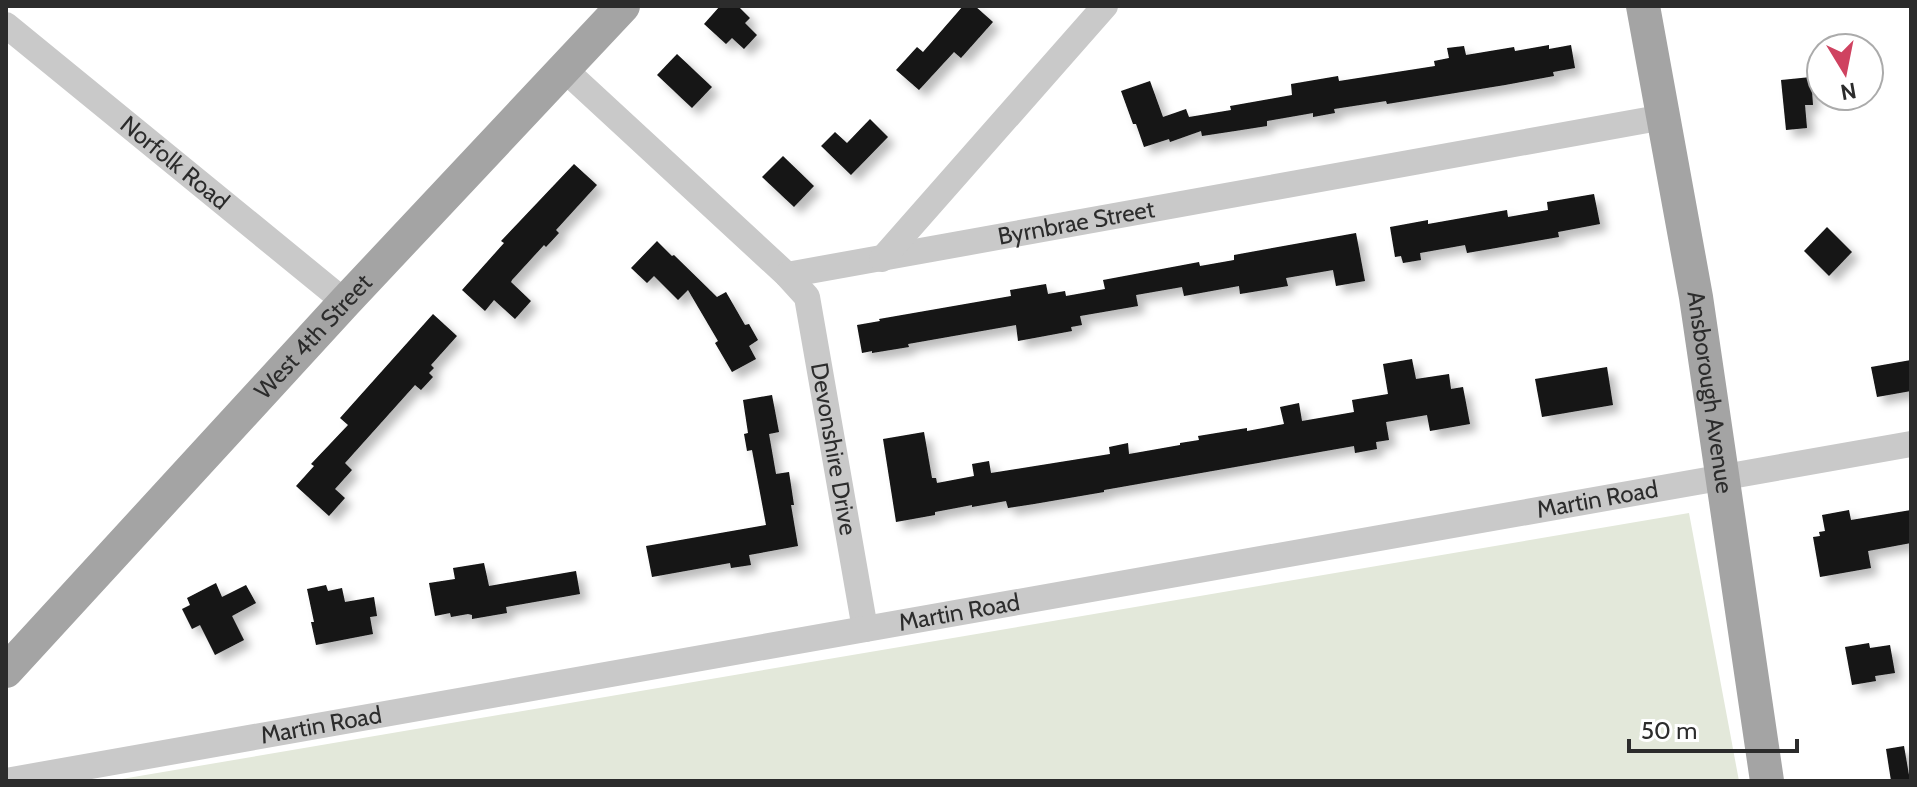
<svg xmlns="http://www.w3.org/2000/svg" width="1917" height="787" viewBox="0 0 1917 787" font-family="Cabin,sans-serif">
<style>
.green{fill:#e3e8da}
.building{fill:#131313;filter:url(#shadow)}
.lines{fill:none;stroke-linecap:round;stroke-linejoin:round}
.minor{stroke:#c9c9c9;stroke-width:26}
.major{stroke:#a4a4a4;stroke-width:34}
.labels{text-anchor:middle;stroke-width:8;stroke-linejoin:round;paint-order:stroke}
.street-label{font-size:24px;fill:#2c2c2c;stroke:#fff}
</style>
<defs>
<filter id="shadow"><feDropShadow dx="7" dy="7" stdDeviation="4" flood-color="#0004"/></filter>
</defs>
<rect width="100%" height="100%" fill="#fff"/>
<path class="green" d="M 1689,513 L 1739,781 L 110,781 Z"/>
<g class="building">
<path d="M 720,6 L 738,6 L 750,18 L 745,23 L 757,35 L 744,49 L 732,38 L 726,44 L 704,24 Z"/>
<path d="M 963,6 L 975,6 L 993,22 L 961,58 L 954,52 L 919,90 L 896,70 L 917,47 L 923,52 Z"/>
<path d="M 1549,45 L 1549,49 L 1571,45 L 1575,68 L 1553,72 L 1554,76 L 1505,85 L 1387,104 L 1386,101 L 1334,109 L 1335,113 L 1313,117 L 1313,113 L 1267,121 L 1267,126 L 1235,131 L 1202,136 L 1201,131 L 1170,142 L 1169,139 L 1144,147 L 1136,124 L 1133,124 L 1121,91 L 1150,81 L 1163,117 L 1186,109 L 1189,117 L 1231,110 L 1230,106 L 1292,95 L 1291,84 L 1338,76 L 1339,81 L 1435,66 L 1434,61 L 1449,58 L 1447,48 L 1464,46 L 1466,55 L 1514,47 L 1515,51 Z"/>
<path d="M 677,54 L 712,87 L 692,108 L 657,75 Z"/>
<path d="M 1811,77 L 1813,105 L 1805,105 L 1807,128 L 1786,130 L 1781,80 Z"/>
<path d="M 870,119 L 888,137 L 851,175 L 821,146 L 835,132 L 847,143 Z"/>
<path d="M 783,156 L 814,186 L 794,207 L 762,177 Z"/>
<path d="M 574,164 L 597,185 L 556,230 L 559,233 L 546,247 L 544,245 L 512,280 L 511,282 L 531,301 L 515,319 L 494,300 L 485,311 L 462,290 L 504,243 L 501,241 Z"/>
<path d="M 1594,194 L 1600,224 L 1558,232 L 1559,237 L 1467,253 L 1465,245 L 1420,253 L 1421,260 L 1403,263 L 1401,256 L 1395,257 L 1390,227 L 1428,220 L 1428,224 L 1507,210 L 1508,217 L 1548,210 L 1547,202 Z"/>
<path d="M 1827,227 L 1852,252 L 1829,276 L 1804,251 Z"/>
<path d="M 1356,233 L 1365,281 L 1336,286 L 1333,270 L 1286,278 L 1288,286 L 1240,294 L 1239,286 L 1184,296 L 1182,287 L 1136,295 L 1138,306 L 1080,316 L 1082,325 L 1071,327 L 1072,331 L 1018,341 L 1016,325 L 908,344 L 909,347 L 872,353 L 872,351 L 862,353 L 857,325 L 880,321 L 879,319 L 1011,296 L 1010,290 L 1046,284 L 1048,294 L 1065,291 L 1066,296 L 1105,289 L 1103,280 L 1199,262 L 1200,266 L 1234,260 L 1234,255 Z"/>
<path d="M 657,241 L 672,256 L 674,255 L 717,297 L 726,292 L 745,325 L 749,324 L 758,340 L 749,346 L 756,359 L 732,372 L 715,343 L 718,341 L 688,290 L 678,300 L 654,276 L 647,283 L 631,268 Z"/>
<path d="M 433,314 L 457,336 L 431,365 L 434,368 L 429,373 L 433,377 L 421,390 L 415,385 L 345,463 L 352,470 L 335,489 L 345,498 L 329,516 L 296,486 L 314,466 L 311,464 L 348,425 L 340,418 Z"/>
<path d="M 1412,359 L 1416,379 L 1449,374 L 1451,389 L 1463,387 L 1470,424 L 1430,431 L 1427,415 L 1386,422 L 1389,440 L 1376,442 L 1377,449 L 1355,453 L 1354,446 L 1104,490 L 1104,492 L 1034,504 L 1008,508 L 1006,501 L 972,507 L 972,505 L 935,512 L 935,515 L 896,522 L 883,439 L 924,432 L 932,478 L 936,478 L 937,483 L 974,476 L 972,464 L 989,461 L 991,473 L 1110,454 L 1109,447 L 1128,443 L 1129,454 L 1180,445 L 1180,443 L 1199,440 L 1198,436 L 1247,428 L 1247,431 L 1284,424 L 1280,407 L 1299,403 L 1302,421 L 1354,412 L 1352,400 L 1388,394 L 1383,364 Z"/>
<path d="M 1911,360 L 1911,391 L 1877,397 L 1871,367 Z"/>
<path d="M 1607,367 L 1613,405 L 1542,417 L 1535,379 Z"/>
<path d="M 772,395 L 779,432 L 769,434 L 776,474 L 789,472 L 794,505 L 791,505 L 798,546 L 749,555 L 751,565 L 731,568 L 730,563 L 652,577 L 646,546 L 766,525 L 752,450 L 747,451 L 744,434 L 748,433 L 743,400 Z"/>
<path d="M 1849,510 L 1851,520 L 1911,510 L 1911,543 L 1868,551 L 1871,568 L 1820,577 L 1813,537 L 1820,536 L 1819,532 L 1825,531 L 1822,515 Z"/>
<path d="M 484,563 L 489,586 L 576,571 L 580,594 L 506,607 L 507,613 L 472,619 L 472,615 L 468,614 L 451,617 L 450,613 L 435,616 L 429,583 L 455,579 L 453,568 Z"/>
<path d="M 216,583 L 222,597 L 246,585 L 256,603 L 232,616 L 244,640 L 215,655 L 200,625 L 192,629 L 182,609 L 190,605 L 187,598 Z"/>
<path d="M 326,585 L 328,591 L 342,588 L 345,602 L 374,597 L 377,616 L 370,617 L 373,634 L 316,645 L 311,622 L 314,622 L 307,589 Z"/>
<path d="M 1869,643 L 1870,648 L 1890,645 L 1895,673 L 1875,676 L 1876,681 L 1852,685 L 1845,647 Z"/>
<path d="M 1904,746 L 1910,781 L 1891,781 L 1886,749 Z"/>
</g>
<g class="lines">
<g class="minor">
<path id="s1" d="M 6,25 L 345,302"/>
<path id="s2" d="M 565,70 L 787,275 L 1664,117"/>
<path d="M 882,259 L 1105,6"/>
<path id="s3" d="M 787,275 L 807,297 L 865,629"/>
<path id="s4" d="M 6,781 L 1911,444"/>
</g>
<g class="major">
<path id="s5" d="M 1643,6 L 1696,297 L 1767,781"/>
<path id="s6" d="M 6,671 L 345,302 L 623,6"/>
</g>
</g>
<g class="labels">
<g class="street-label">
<text dy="8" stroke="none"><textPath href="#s1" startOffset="218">Norfolk Road</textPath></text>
<text dy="8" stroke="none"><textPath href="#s2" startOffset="596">Byrnbrae Street</textPath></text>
<text dy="8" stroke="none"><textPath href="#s6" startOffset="454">West 4th Street</textPath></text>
<text dy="8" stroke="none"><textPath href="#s5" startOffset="392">Ansborough Avenue</textPath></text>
<text dy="8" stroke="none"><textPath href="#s3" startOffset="184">Devonshire Drive</textPath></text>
<text dy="8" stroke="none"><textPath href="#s4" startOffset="1616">Martin Road</textPath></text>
<text dy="8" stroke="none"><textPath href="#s4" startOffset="968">Martin Road</textPath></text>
<text dy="8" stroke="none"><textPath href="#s4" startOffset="320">Martin Road</textPath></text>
</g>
</g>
<rect width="1917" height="787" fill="none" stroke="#2c2c2c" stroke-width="16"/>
<g transform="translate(1845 72) rotate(170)"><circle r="38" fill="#ffffff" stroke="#ababab" stroke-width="2"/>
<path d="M0-6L14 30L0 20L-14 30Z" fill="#cf4260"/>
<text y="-12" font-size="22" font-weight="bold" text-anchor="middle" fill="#2c2c2c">N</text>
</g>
<path d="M1629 739v12h168v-12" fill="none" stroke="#2c2c2c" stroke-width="4"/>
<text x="1641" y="739" font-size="24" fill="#2c2c2c" stroke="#ffffff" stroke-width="6" paint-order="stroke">50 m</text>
</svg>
